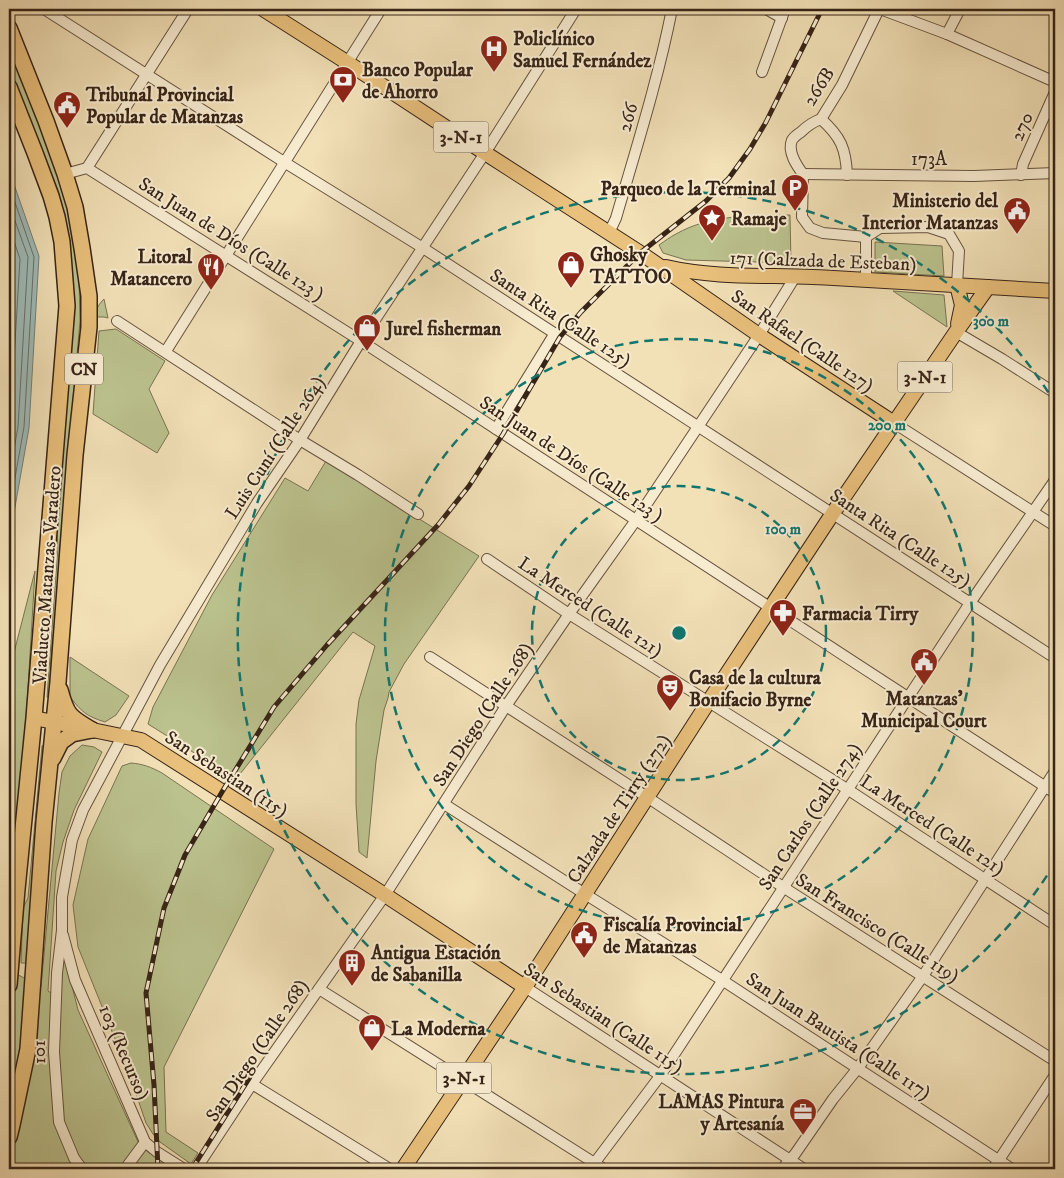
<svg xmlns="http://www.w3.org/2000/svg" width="1064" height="1178" viewBox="0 0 1064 1178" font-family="'IM FELL DW Pica',serif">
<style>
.green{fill:#bbc28e;stroke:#797352}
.water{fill:#9ebbb8;stroke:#757f78}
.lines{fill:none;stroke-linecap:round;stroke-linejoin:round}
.shore{stroke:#6a7068;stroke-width:1}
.minor-casing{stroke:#66533f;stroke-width:12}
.major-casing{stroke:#372417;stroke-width:16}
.highway-casing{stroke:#372417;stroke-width:18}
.minor{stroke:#f7ebd0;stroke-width:10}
.major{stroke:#e9c07c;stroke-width:14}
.highway{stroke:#e9c07c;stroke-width:15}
.rail-casing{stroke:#372417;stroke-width:5}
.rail{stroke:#f7ebd0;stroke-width:3;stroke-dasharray:9;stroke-linecap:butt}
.ring{fill:none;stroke:#0f766e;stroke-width:2.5;stroke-dasharray:9 6}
.labels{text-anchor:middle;stroke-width:4;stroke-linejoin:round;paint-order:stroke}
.shield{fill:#f7ebd0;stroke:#71604e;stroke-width:1}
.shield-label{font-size:18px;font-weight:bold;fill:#372417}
.poi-label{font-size:19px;font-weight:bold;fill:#372417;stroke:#f7ebd0;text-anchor:start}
.street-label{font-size:19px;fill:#372417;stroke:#f7ebd0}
.centre{fill:#0f766e;stroke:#f7ebd0;stroke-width:2.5}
.ring-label{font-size:15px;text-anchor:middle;font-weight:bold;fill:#0f766e;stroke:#f7ebd0;stroke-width:4;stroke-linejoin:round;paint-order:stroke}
</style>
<rect width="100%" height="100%" fill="#f2e0b7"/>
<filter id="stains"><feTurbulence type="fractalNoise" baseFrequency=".004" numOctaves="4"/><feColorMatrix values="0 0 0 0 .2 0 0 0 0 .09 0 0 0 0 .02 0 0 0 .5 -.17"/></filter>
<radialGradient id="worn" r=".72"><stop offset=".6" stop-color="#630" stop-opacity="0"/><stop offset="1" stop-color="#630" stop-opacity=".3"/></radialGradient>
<g class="green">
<path d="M 9,44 L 41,123 L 67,203 L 79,276 L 80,321 L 59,557 L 56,610 L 52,644 L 49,698 L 47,697 L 58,548 L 56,520 L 62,439 L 60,204 L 9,66 Z"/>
<path d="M 790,215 L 791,263 L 686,260 L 663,253 L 659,245 C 665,241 670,237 676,234 C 711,214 751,216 790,215 Z"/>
<path d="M 875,242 L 942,246 L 944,276 L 875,272 Z"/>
<path d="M 893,291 L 944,295 L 947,327 Z"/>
<path d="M 104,299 L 108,318 L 104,317 L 97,317 C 95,309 99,304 104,299 Z"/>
<path d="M 116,329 L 165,361 L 149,389 L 169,433 L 157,453 L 93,414 L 99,331 Z"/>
<path d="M 326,461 L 479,556 L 404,664 L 389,692 L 388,698 L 384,710 L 376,761 L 367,858 L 359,852 L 356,804 L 356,724 L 359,700 L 375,646 L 353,632 L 236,779 L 148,724 L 153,707 L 212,595 L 285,478 L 308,491 Z"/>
<path d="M 35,571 L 27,705 L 9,904 L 9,672 Z"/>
<path d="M 70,657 L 129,696 L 116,715 L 105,722 C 86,716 82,712 70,697 Z"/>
<path d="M 44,744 L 40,810 L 26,963 L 21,963 L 23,908 L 28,898 L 42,746 Z"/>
<path d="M 82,745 L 94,747 L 102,752 L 74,810 L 63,842 L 56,871 L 48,991 L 59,998 L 64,954 L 78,1010 L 139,1144 L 148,1152 L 176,1169 L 9,1169 L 9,970 L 41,987 L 59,793 L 62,772 L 70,756 Z"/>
<path d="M 131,763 C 143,764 151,767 162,773 L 274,849 L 164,1067 L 166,1132 L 198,1153 L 191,1164 L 160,1142 L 153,1134 L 146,1123 L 130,1076 L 78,947 L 73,905 L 88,839 L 122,766 Z"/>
</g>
<path class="water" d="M 9,170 L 39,256 L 29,428 L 9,541 Z"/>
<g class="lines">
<g class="shore">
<path d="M 9,185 L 34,257 L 24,427 L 9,512"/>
<path d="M 9,204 L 28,257 L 18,427 L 9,477"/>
<path d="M 9,226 L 20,259 L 10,426 L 9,434"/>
</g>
<defs>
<g id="minor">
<path d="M 44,9 L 284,162 L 423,248 L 1055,658"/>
<path d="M 766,9 L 782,18"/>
<path d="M 880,9 L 947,34 L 1055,82"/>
<path d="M 947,34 L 960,9"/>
<path d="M 762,72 L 785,9"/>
<path d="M 821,119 C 841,137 846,149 847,175"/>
<path d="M 87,168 L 188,9"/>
<path d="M 65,174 L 87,168 L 361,341 L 1055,793"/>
<path d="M 803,174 L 802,217 L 810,228 L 823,233 L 866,237 L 880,228 L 928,227 L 949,234 L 959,251 L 957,285"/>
<path d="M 803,174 L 974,176 L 1055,173"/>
<path d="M 803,174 C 797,166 787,152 792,140 C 794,137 798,134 801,132 C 807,126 813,122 821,119 L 842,85 L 879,9"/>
<path d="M 1021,175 L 1023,164 L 1055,92"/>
<path d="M 609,233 L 616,218 C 636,149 658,80 672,9"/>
<path d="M 866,280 L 866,237"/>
<path d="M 117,321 L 300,440 L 358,475 L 418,514"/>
<path d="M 956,332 L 1002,359 L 1055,393"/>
<path d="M 166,351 L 381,9"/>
<path d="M 894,423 L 1055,526"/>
<path d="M 496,429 L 555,333"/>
<path d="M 487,559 L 569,614 L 847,789 L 1055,925"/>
<path d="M 430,657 L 647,797 L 783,887 L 1055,1061"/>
<path d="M 444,804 L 585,894 L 722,980 L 1012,1169"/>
<path d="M 63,935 L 75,980 L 145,1142 L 157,1152 L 184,1169"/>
<path d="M 525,987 L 804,1169"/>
<path d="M 319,989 L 604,1169"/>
<path d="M 252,1084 L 390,1169"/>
<path d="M 82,1169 L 74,1158 L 59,1122 L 54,1052 L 57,973 L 62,930 L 62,897 L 72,840 L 83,810 L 160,665 L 257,503 L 300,440 L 361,341 L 485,153 L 576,9"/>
<path d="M 125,1169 L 145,1142"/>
<path d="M 196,1169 L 252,1084 L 385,895 L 506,706 L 569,614 L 636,520 L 759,335 L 795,277"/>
<path d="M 590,1169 L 660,1076 L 970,603 L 1055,480"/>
<path d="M 782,1169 L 795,1154 L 833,1099 L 858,1068 L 923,976 L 1055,771"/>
<path d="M 993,1169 L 1055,1075"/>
</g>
<g id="major">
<path d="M 263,9 L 348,63 L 485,153 L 645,256 L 759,335 L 894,423"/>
<path d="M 666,267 C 714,278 764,275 813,277 C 894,281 975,286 1055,291"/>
<path d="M 957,285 L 962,305 L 958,324"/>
<path d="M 34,718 L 141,740 L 385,895 L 525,987"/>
<path d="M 403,1169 L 525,987 L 709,701 L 833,513 L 956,332 L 988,287"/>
</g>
<g id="highway">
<path d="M 9,28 L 46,121 L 65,174 L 75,207 L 82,248 L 89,296 L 89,327 L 75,455 L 58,682 L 44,822 L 28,1049 L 12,1125 L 9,1137"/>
<path d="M 9,87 L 35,153 L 51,196 L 57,217 L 62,242 L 67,306 L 34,718 L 17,889 L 9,985"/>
<path d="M 60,690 C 67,716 70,717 92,730"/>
<path d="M 53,758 L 61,742 L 72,734 L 92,730"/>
</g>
</defs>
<use href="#minor" class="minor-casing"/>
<use href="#major" class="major-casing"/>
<use href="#highway" class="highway-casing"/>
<use href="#minor" class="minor"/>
<use href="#major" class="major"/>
<use href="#highway" class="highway"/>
<defs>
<g id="rail">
<path d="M 158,1169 L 154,1085 L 146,993 L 164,908 L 185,855 L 222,792 L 274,707 L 327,645 L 438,525 L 469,486 L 503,434 L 560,337 L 581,312 L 640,253 L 706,201 L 729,178 L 750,149 L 766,122 L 822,9"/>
<path d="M 192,1169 L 250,1077"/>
</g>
</defs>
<use href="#rail" class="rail-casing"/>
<use href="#rail" class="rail"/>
</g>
<g class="ring">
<circle cx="679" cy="633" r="147"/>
<circle cx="679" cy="633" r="294"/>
<path d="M1055 863A441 441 0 1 1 1055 403"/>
</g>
<defs>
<symbol id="hospital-pin" viewBox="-11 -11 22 30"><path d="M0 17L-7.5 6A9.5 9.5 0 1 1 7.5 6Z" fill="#8f2418" stroke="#f7ebd0"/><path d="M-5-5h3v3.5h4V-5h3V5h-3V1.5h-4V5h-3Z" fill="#fff"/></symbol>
<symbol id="bank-pin" viewBox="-11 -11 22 30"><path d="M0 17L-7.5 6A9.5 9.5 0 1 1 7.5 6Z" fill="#8f2418" stroke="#f7ebd0"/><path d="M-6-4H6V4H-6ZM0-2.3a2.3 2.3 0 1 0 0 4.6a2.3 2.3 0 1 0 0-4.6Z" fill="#fff"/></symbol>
<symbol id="civic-pin" viewBox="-11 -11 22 30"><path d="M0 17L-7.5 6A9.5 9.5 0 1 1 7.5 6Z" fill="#8f2418" stroke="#f7ebd0"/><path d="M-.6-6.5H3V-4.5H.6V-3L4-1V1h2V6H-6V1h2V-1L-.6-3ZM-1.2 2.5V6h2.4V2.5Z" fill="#fff"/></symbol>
<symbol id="parking-pin" viewBox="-11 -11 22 30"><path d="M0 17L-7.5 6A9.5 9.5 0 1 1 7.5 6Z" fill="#8f2418" stroke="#f7ebd0"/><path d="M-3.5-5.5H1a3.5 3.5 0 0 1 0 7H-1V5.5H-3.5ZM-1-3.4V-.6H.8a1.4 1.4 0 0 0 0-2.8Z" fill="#fff"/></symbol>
<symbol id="sight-pin" viewBox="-11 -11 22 30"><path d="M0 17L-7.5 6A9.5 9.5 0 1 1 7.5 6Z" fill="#8f2418" stroke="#f7ebd0"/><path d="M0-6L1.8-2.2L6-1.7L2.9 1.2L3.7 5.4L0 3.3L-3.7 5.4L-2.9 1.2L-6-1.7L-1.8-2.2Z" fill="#fff"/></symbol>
<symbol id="shop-pin" viewBox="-11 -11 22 30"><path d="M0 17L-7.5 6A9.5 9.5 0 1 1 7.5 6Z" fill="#8f2418" stroke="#f7ebd0"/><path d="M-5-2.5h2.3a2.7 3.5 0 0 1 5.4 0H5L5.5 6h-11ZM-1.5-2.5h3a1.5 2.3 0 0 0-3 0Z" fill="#fff"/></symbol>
<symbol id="restaurant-pin" viewBox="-11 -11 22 30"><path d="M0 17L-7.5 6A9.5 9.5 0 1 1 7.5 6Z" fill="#8f2418" stroke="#f7ebd0"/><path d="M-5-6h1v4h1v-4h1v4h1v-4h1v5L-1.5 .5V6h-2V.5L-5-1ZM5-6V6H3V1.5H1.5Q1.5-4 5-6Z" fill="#fff"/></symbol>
<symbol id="pharmacy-pin" viewBox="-11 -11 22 30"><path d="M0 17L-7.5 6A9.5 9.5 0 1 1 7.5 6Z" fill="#8f2418" stroke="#f7ebd0"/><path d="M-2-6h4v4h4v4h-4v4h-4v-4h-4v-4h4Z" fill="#fff"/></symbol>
<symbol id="theatre-pin" viewBox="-11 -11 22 30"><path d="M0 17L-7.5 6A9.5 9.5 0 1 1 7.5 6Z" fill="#8f2418" stroke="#f7ebd0"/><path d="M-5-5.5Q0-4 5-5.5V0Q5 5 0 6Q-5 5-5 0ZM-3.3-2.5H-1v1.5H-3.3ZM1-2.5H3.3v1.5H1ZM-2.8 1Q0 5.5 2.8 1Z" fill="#fff"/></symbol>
<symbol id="building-pin" viewBox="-11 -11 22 30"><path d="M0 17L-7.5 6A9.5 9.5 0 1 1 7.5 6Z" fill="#8f2418" stroke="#f7ebd0"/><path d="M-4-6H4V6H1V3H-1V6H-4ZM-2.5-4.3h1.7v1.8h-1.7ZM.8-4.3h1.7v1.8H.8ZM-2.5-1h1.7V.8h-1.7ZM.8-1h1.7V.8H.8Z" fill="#fff"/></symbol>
<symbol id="office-pin" viewBox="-11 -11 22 30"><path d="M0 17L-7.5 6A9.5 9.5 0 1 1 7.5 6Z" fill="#8f2418" stroke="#f7ebd0"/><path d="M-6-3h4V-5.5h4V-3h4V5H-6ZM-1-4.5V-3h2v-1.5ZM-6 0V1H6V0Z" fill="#fff"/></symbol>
</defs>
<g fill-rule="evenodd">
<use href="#hospital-pin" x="478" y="33" width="32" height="43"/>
<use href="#bank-pin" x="327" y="64" width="32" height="43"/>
<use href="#civic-pin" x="51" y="89" width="32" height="43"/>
<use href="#parking-pin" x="779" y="172" width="32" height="43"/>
<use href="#civic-pin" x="1001" y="195" width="32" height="43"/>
<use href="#sight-pin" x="696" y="202" width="32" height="43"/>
<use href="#shop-pin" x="555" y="249" width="32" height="43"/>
<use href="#restaurant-pin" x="195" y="251" width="32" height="43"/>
<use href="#shop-pin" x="351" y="312" width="32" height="43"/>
<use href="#pharmacy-pin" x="767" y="597" width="32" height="43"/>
<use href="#civic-pin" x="908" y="646" width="32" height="43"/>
<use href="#theatre-pin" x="654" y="672" width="32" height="43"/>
<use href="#civic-pin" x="568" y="919" width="32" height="43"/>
<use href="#building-pin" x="336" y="947" width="32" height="43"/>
<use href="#shop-pin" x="356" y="1012" width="32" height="43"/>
<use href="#office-pin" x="787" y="1096" width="32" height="43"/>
</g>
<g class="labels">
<g class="shield">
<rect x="433.5" y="121.5" width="55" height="31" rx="4"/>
<rect x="65" y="353.5" width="38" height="31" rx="4"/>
<rect x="897.5" y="361.5" width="55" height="31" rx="4"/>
<rect x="436.5" y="1062.5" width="55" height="31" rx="4"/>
</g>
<g class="shield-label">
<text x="461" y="143">3-N-1</text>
<text x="84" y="375">CN</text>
<text x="925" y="383">3-N-1</text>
<text x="464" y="1084">3-N-1</text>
</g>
<g class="poi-label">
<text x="513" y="45">Policlínico<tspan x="513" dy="22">Samuel Fernández</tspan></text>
<text x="362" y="76">Banco Popular<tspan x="362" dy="22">de Ahorro</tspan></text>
<text x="86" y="101">Tribunal Provincial<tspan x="86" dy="22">Popular de Matanzas</tspan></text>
<text x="776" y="195" text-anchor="end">Parqueo de la Terminal</text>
<text x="998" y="207" text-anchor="end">Ministerio del<tspan x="998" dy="22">Interior Matanzas</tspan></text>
<text x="731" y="225">Ramaje</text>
<text x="590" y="261">Ghosky<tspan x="590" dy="22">TATTOO</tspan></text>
<text x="192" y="263" text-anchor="end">Litoral<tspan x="192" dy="22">Matancero</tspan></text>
<text x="386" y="335">Jurel fisherman</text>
<text x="802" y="620">Farmacia Tirry</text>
<text x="689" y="684">Casa de la cultura<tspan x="689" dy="22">Bonifacio Byrne</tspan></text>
<text x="924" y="705" text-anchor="middle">Matanzas’<tspan x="924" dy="22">Municipal Court</tspan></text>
<text x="603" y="931">Fiscalía Provincial<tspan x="603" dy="22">de Matanzas</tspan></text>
<text x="371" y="959">Antigua Estación<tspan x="371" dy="22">de Sabanilla</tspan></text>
<text x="391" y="1035">La Moderna</text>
<text x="784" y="1108" text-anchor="end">LAMAS Pintura<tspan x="784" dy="22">y Artesanía</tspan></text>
</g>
<g class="street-label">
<text transform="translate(818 86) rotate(-58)" y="7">266B</text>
<text transform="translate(627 117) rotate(-74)" y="7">266</text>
<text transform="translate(1021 126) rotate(-66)" y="7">270</text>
<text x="929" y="165">173A</text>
<text transform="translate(232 238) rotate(32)" y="7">San Juan de Díos (Calle 123 )</text>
<text transform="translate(823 260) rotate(2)" y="7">171 (Calzada de Esteban)</text>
<text transform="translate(561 317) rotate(33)" y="7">Santa Rita (Calle 125)</text>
<text transform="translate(803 340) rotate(34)" y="7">San Rafael (Calle 127)</text>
<text transform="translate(274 447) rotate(-57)" y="7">Luis Cuní (Calle 264)</text>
<text transform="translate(572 458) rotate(33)" y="7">San Juan de Díos (Calle 123 )</text>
<text transform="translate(901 537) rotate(33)" y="7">Santa Rita (Calle 125)</text>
<text transform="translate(46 575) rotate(-86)" y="7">Viaducto Matanzas-Varadero</text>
<text transform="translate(591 606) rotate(33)" y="7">La Merced (Calle 121)</text>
<text transform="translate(482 714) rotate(-57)" y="7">San Diego (Calle 268)</text>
<text transform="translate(227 773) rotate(33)" y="7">San Sebastian (115)</text>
<text transform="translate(618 808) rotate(-57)" y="7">Calzada de Tirry (272)</text>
<text transform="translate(809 816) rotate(-57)" y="7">San Carlos (Calle 274)</text>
<text transform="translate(933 824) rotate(33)" y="7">La Merced (Calle 121)</text>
<text transform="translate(878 927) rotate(32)" y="7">San Francisco (Calle 119)</text>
<text transform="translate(604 1017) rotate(33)" y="7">San Sebastian (Calle 115)</text>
<text transform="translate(839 1035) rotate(33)" y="7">San Juan Bautista (Calle 117)</text>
<text transform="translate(256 1050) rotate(-56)" y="7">San Diego (Calle 268)</text>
<text transform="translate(38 1052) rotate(-91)" y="7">101</text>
<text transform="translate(125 1052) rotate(67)" y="7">103 (Recurso)</text>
</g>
</g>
<circle cx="679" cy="633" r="8" class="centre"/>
<g class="ring-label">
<text x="991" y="326">300 m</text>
<text x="887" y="430">200 m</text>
<text x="783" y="534">100 m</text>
</g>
<rect width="1064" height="1178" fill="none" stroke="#f2e0b7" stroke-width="30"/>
<rect x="10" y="10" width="1044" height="1158" fill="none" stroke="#372417" stroke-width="2.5"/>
<rect x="15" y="15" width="1034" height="1148" fill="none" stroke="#372417"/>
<rect width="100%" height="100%" filter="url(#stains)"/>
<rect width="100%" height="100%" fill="url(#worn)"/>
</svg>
